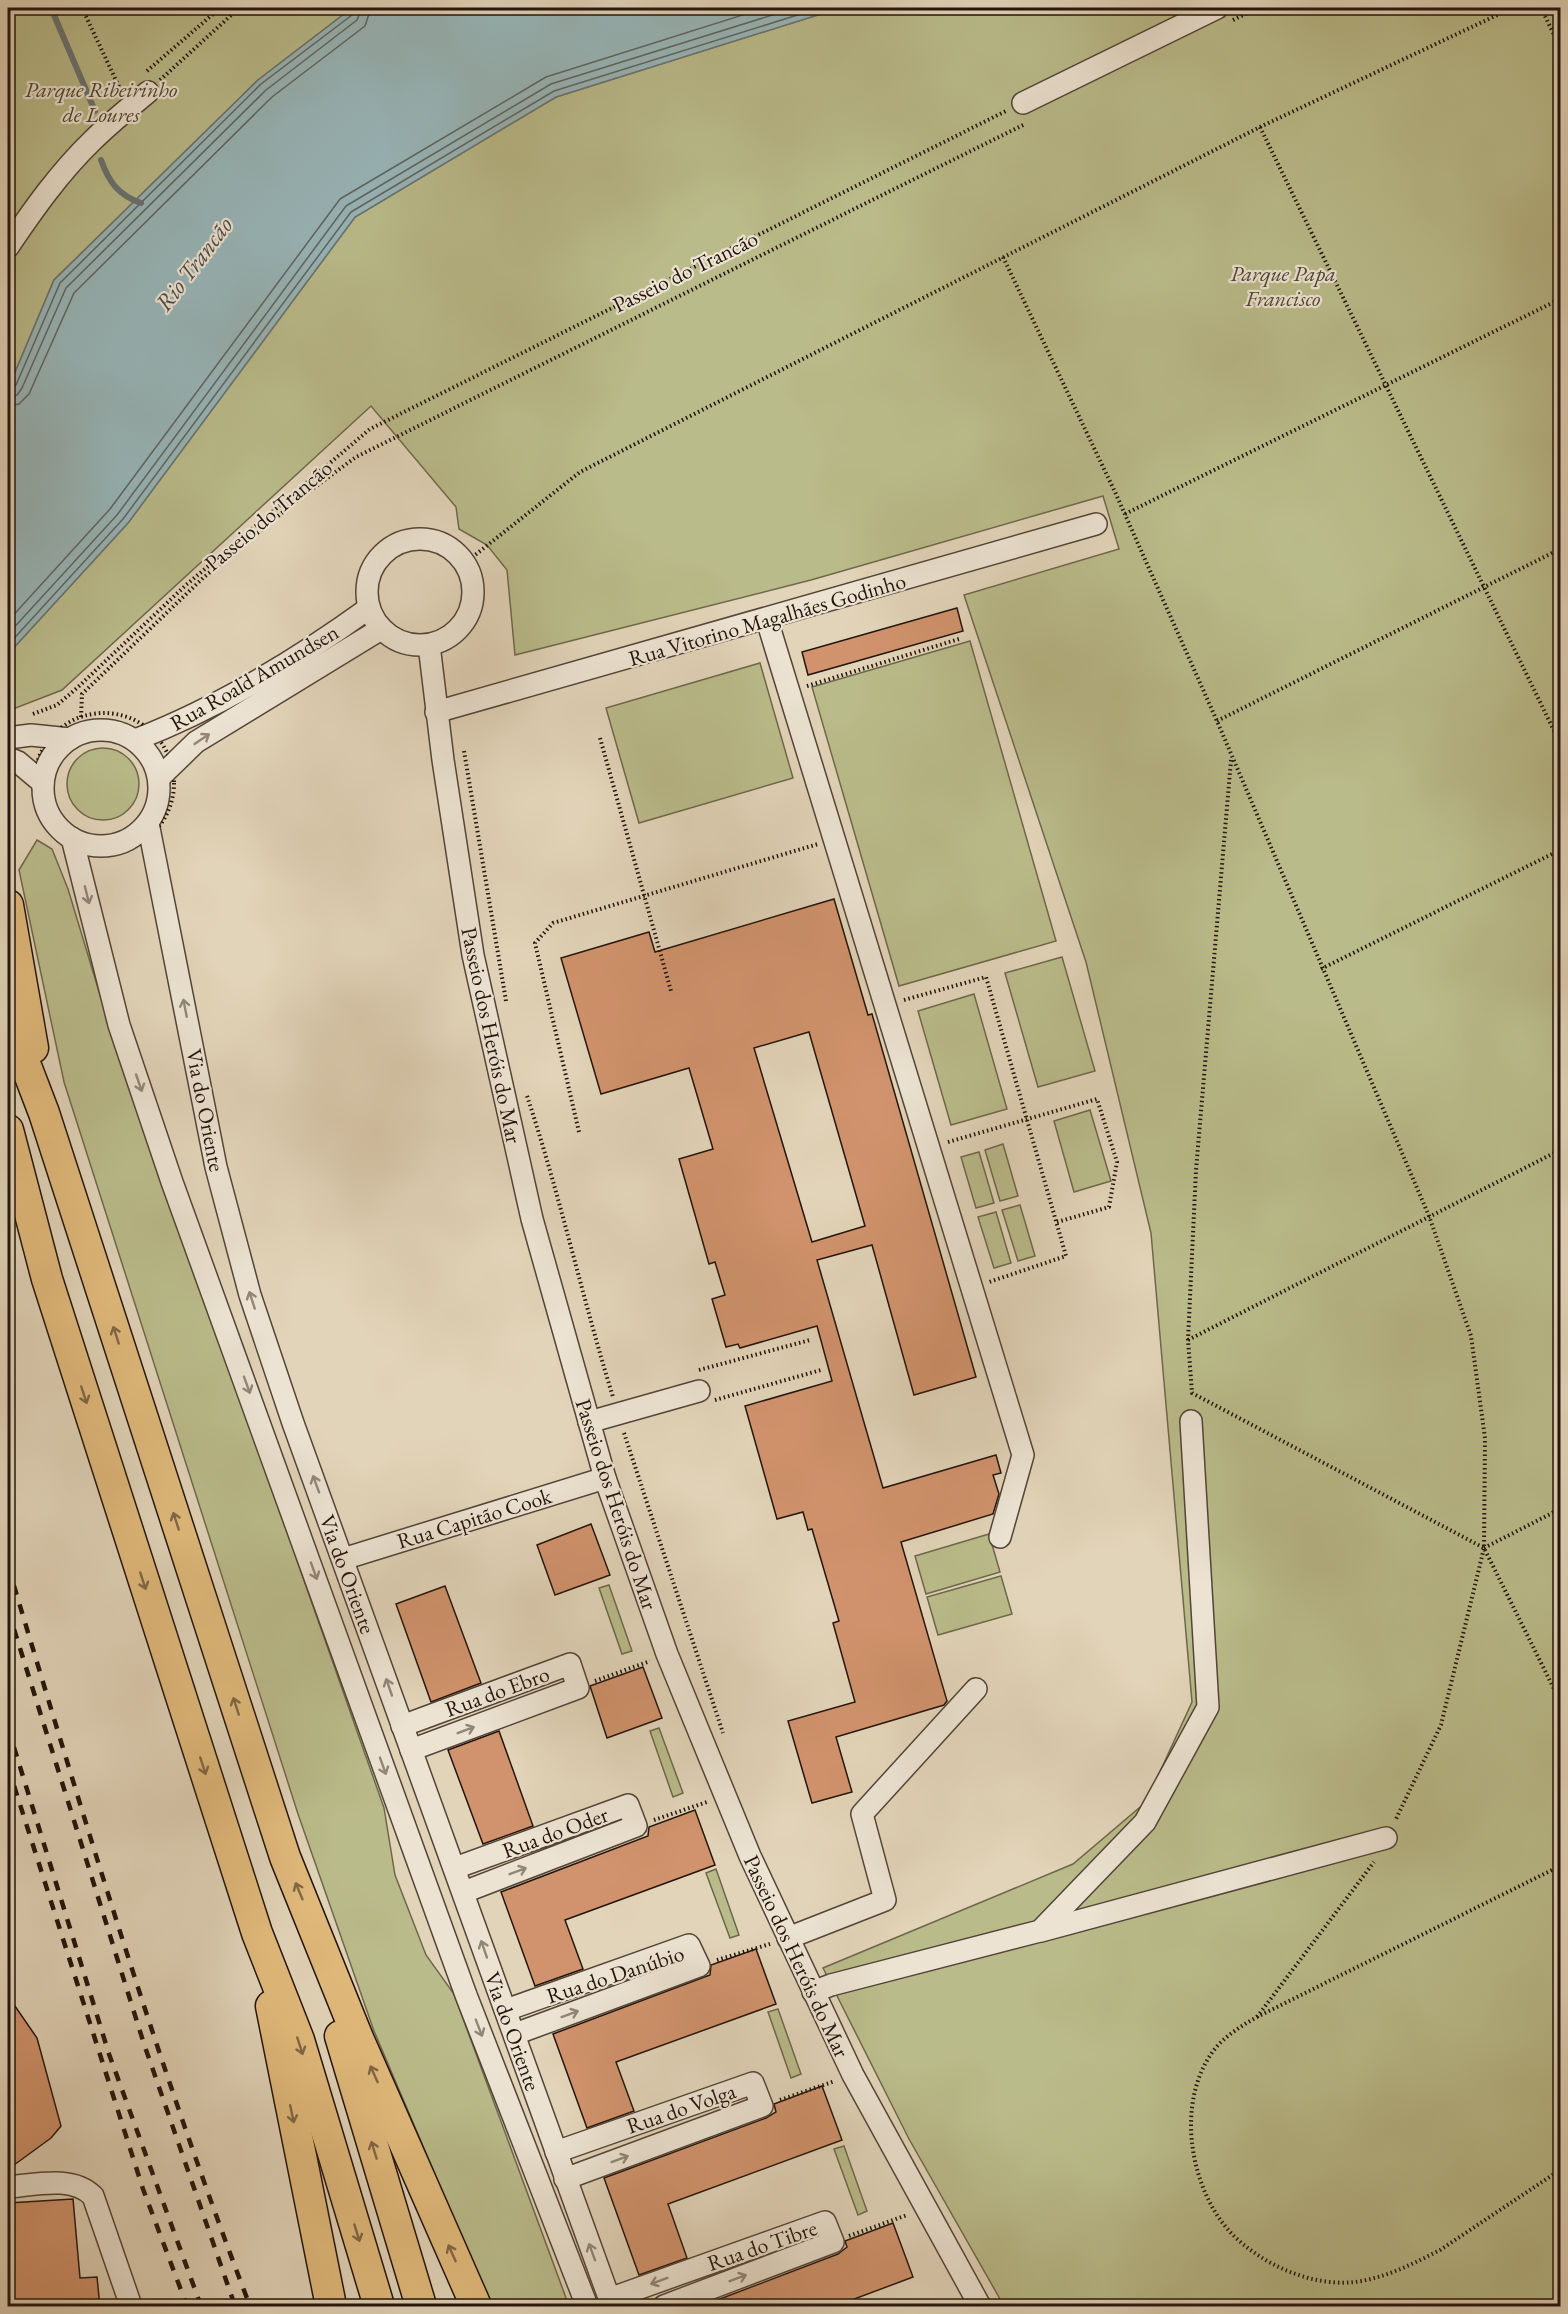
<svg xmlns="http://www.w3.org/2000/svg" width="1568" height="2314" viewBox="0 0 1568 2314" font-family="'EB Garamond',serif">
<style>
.green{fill:#babb8a;stroke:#6e684b;stroke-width:1.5}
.water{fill:#98b6b9;stroke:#697574;stroke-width:1.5}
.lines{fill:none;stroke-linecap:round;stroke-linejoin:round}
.shore{stroke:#5e6562;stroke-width:1.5}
.stream{stroke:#697574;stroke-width:6}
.building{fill:#d1936d;stroke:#23140c;stroke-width:1.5;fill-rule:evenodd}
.minor-casing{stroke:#534437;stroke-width:24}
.highway-casing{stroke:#23140c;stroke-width:33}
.path{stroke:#23140c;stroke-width:4;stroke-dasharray:1.5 3;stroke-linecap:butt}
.minor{stroke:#ece3d2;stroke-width:21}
.highway{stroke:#e1ba7c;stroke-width:30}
.rail{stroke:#23140c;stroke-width:4.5;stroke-dasharray:10 10;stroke-linecap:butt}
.oneway{stroke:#928679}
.oneway2{stroke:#826744}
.labels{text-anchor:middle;stroke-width:4.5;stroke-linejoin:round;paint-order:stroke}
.park-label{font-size:22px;font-style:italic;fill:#504632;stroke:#ece3d2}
.street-label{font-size:22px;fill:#23140c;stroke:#ece3d2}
.water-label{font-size:24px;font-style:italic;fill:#4c4d49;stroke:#ece3d2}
</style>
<rect width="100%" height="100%" fill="#e2d4b9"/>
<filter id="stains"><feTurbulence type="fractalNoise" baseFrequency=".00333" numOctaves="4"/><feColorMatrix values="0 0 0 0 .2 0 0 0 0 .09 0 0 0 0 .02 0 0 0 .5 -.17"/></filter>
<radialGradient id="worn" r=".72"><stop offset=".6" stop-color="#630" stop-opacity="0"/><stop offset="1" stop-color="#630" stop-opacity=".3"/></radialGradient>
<g class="green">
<path d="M 8,8 L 352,8 L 258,80 L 54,280 L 8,389 Z"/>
<path d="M 840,8 L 1560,8 L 1560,2306 L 1004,2306 L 909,2139 L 823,1968 L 1073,1864 L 1146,1802 L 1192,1702 L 1151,1233 L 1086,962 L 964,595 L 1119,549 L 1103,496 L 811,580 L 515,655 L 507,570 L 487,545 L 459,529 L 456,507 L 371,406 L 62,690 L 8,711 L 8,654 L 128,523 L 355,217 L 556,97 Z"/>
<path d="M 970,641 L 1056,941 L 899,986 L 812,687 Z"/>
<path d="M 760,663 L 793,778 L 639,823 L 606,708 Z"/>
<circle cx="103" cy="784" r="36"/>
<path d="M 37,840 L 52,849 L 68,889 L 110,1028 L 384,1808 L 395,1875 L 426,1955 L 454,1994 L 569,2306 L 491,2306 L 374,2031 L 298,1814 L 64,1082 L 19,870 Z"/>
<path d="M 1062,957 L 1095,1071 L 1038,1087 L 1005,973 Z"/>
<path d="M 974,994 L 1007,1109 L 951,1125 L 918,1011 Z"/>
<path d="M 1090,1110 L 1111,1181 L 1074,1192 L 1054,1121 Z"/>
<path d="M 1003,1144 L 1018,1196 L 1000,1201 L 985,1150 Z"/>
<path d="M 979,1152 L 994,1203 L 976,1208 L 961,1157 Z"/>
<path d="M 1020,1205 L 1035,1256 L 1018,1261 L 1002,1210 Z"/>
<path d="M 996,1212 L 1011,1263 L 994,1268 L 978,1217 Z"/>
<path d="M 989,1534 L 1000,1572 L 926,1594 L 915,1556 Z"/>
<path d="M 1001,1576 L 1012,1614 L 938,1635 L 927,1597 Z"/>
<path d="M 609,1585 L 632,1651 L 622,1654 L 599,1588 Z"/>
<path d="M 659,1728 L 683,1793 L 673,1797 L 650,1731 Z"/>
<path d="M 716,1869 L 739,1935 L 730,1938 L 706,1873 Z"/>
<path d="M 778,2009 L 801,2074 L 791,2078 L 768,2012 Z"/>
<path d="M 844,2146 L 867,2211 L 858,2215 L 834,2149 Z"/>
</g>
<path class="water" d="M 352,8 L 840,8 L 556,97 L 355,217 L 128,523 L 8,654 L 8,389 L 54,280 L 258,80 Z"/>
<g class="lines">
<g class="shore">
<path d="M 8,389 L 16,385 L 60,283 L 261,84 L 352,15 L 355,8"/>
<path d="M 8,397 L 17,395 L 22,388 L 66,288 L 266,90 L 357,20 L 362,8"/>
<path d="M 8,406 L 19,404 L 29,394 L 74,293 L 272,97 L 365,26 L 371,8"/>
<path d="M 8,621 L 110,509 L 340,199 L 546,77 L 765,8"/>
<path d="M 8,634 L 117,515 L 346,206 L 551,84 L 795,8"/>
<path d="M 8,645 L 123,519 L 351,212 L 554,91 L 820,8"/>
</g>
<g class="stream">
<path d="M 51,8 L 95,111"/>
<path d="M 101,160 C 109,182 118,195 141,203"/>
</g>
</g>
<g class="building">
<path d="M 957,608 L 963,631 L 808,675 L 802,652 Z"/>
<path d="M 834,899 L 868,1015 L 872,1014 L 976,1377 L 914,1395 L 872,1245 L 817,1260 L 883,1488 L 996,1455 L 1001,1473 L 993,1475 L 999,1494 L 993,1514 L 901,1542 L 947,1701 L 944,1705 L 836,1737 L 852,1792 L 812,1803 L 788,1721 L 855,1702 L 833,1623 L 839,1621 L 812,1529 L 808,1530 L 803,1512 L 777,1519 L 745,1406 L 832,1381 L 817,1326 L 740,1348 L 738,1344 L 726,1347 L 712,1299 L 725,1295 L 715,1262 L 709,1264 L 679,1159 L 713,1149 L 689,1068 L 601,1094 L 561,958 L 649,932 L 655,952 ZM 809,1032 L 865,1226 L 812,1242 L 754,1048 Z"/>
<path d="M 591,1524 L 610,1575 L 555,1595 L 537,1545 Z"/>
<path d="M 445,1586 L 481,1683 L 431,1702 L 396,1604 Z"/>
<path d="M 643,1667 L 662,1718 L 607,1738 L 590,1686 Z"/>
<path d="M 499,1731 L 533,1826 L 483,1844 L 448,1750 Z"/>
<path d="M 695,1810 L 715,1865 L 565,1920 L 583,1969 L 535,1986 L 501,1892 L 648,1836 L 649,1827 Z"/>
<path d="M 756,1949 L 776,2004 L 616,2062 L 634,2111 L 587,2128 L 553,2034 L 710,1975 L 711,1965 Z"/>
<path d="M 8,1996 L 37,2038 L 61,2126 L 51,2138 L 14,2165 L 8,2154 Z"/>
<path d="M 822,2086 L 842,2140 L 668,2204 L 687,2258 L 639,2275 L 604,2178 L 766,2118 L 776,2112 L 774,2104 Z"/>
<path d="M 73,2199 L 80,2278 L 97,2277 L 100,2307 L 9,2307 L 8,2203 Z"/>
<path d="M 893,2223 L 913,2277 L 833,2307 L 699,2307 L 838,2254 L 847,2247 L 845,2241 Z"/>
</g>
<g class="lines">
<defs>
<g id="minor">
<path d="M 1023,103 L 1217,8"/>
<path d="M 8,247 C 33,210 59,173 92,141 C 109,124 129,108 148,92"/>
<circle cx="420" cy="592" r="53"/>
<path d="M 767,620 L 1023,1455 L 1000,1537"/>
<path d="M 429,645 L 443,760 L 473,955 L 532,1219 L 605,1478 L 667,1654 L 750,1856 L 853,2075 L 980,2306"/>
<path d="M 436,712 L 1096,524"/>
<circle cx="101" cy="788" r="58"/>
<path d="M 8,738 L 31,735 L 70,739"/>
<path d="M 135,740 C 218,708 297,660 369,608"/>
<path d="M 8,758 L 18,762 L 43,783"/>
<path d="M 159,778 L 196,742 L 381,629"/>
<path d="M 148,823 L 216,1167 L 250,1295 L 293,1423 L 612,2306"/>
<path d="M 72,838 L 119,1025 L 172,1182 L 466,1995 L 587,2306"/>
<path d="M 589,1422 L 699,1391"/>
<path d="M 343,1559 L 605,1478"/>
<path d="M 402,1726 L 570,1664 L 578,1688 L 411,1750"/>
<path d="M 455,1868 L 628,1805 L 636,1826 L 464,1892"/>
<path d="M 1041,1931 L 1386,1838"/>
<path d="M 788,1938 L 885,1900 L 862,1814 L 976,1689"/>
<path d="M 813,1992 L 831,1985 L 1040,1931 L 1145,1822 L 1208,1707 L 1191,1421"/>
<path d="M 506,2010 L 689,1945 L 699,1966 L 515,2034"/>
<path d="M 556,2152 L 753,2083 L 762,2106 L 565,2179"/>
<path d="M 8,2187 C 35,2185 72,2175 93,2196 L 131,2306"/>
<path d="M 609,2299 L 825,2222 L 833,2242 L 664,2306"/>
</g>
<g id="highway">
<path d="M 8,905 L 33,1048"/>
<path d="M 8,1019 L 44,1113 L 285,1857 L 358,2038 L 476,2306"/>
<path d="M 8,1130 L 47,1279 L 257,1933 L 299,2040 L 379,2306"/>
<path d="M 271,2006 L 331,2306"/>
<path d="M 340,2036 L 421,2306"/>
</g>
</defs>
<use href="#minor" class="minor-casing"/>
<use href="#highway" class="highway-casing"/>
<g class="path">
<path d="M 82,8 L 121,91"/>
<path d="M 1541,8 L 1560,47"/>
<path d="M 1233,20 L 1258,8"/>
<path d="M 147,71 L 220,8"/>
<path d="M 160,80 L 239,8"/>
<path d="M 1260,127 L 1560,743"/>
<path d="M 1003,257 L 1115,492 L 1217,721 L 1429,1216 L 1471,1336 L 1485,1438 L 1484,1548 L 1441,1725 L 1395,1821"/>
<path d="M 1125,514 L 1560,299"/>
<path d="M 465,563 L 580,472 L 1260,127 L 1512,8"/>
<path d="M 807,686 L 959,639"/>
<circle cx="104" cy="783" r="70"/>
<path d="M 33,714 L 57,705 L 77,688 L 186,585 L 370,429 L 1006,111"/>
<path d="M 81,717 L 82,694 L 203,578 L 300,498 L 356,457 L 1025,124"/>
<path d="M 1217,721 L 1560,549"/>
<path d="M 600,738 L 671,991"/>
<path d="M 464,751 L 506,1001"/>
<path d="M 1231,760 L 1196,1170 L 1188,1340 L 1192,1393 L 1484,1548 L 1560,1701"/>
<path d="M 1321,969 L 1560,850"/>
<path d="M 904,1000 L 986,977 L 1066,1256 L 989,1282"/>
<path d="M 527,1096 C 560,1195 582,1297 613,1397"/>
<path d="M 579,1132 L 535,943 L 553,923 L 818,844"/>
<path d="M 948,1142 L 1097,1099 L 1117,1162 L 1109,1207 L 1057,1222"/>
<path d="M 1188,1340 L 1560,1150"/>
<path d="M 699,1370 L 810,1340"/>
<path d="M 715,1400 L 821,1370"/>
<path d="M 624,1433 L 723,1733"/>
<path d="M 1484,1548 L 1560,1509"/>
<path d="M 595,1681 L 650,1661"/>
<path d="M 654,1820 L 707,1802"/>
<path d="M 1560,1866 L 1257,2017 C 1241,2026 1225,2036 1214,2050 C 1175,2101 1189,2188 1231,2233 C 1261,2264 1311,2287 1355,2282 C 1385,2278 1413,2264 1440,2250 L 1560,2170"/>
<path d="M 717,1960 L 770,1944"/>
<path d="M 1257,2017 L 1374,1862"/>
<path d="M 780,2100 L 835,2081"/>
<path d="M 849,2236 L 907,2215"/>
</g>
<use href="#minor" class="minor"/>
<use href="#highway" class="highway"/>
<g class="rail">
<path d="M 8,1566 C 83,1815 157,2064 250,2306"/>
<path d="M 8,1610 L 144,2044 L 235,2306"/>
<path d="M 8,1728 L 109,2054 L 201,2306"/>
<path d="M 8,1767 L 143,2189 L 187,2306"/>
</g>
</g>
<defs><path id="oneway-shaft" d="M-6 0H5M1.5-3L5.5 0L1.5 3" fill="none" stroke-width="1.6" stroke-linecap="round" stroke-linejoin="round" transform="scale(1.5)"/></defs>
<g class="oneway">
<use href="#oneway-shaft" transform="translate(202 739) rotate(-34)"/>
<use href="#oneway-shaft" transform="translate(87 895) rotate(76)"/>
<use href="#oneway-shaft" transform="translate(185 1008) rotate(-101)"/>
<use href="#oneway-shaft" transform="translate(139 1083) rotate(71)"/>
<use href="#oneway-shaft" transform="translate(252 1300) rotate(-108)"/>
<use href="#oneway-shaft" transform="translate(247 1385) rotate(70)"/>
<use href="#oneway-shaft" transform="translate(316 1484) rotate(-110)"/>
<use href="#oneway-shaft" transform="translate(314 1571) rotate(70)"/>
<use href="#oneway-shaft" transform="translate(389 1687) rotate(-109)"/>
<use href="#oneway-shaft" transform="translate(466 1730) rotate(-21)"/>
<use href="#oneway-shaft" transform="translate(383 1766) rotate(70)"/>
<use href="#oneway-shaft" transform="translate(518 1871) rotate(-21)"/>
<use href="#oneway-shaft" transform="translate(484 1949) rotate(-109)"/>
<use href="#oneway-shaft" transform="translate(570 2014) rotate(-20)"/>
<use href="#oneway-shaft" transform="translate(479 2028) rotate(69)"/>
<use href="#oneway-shaft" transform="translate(620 2159) rotate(-20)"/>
<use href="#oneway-shaft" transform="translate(592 2252) rotate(-110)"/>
<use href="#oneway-shaft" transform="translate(738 2278) rotate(-21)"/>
<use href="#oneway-shaft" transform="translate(659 2281) rotate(160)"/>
</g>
<g class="oneway2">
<use href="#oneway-shaft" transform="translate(116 1335) rotate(-108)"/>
<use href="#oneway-shaft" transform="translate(84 1395) rotate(72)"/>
<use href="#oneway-shaft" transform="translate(176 1521) rotate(-108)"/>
<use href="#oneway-shaft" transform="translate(143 1581) rotate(72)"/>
<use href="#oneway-shaft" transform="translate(236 1706) rotate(-108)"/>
<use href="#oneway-shaft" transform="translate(203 1766) rotate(72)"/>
<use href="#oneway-shaft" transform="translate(299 1891) rotate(-113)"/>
<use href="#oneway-shaft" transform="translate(300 2046) rotate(72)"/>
<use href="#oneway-shaft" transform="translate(374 2074) rotate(-114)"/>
<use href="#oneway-shaft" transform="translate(292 2114) rotate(78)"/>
<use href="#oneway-shaft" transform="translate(374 2150) rotate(-107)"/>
<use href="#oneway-shaft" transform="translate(357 2233) rotate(73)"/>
<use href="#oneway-shaft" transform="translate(452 2253) rotate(-114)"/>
</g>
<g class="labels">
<g class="park-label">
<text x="101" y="97">Parque Ribeirinho<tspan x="101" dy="25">de Loures</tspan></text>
<text x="1283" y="281">Parque Papa<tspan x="1283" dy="25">Francisco</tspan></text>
</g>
<g class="street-label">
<text transform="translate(685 271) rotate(-26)" y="8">Passeio do Trancão</text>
<text transform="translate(268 515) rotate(-40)" y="8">Passeio do Trancão</text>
<text transform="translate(767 619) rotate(-16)" y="8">Rua Vitorino Magalhães Godinho</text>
<text transform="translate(254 677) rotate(-30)" y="8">Rua Roald Amundsen</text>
<text transform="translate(492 1035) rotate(78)" y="8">Passeio dos Heróis do Mar</text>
<text transform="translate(206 1110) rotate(79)" y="8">Via do Oriente</text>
<text transform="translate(617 1504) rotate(72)" y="8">Passeio dos Heróis do Mar</text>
<text transform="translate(474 1518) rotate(-17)" y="8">Rua Capitão Cook</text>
<text transform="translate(348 1574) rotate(70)" y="8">Via do Oriente</text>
<text transform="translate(497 1691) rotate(-20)" y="8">Rua do Ebro</text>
<text transform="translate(555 1832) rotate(-20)" y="8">Rua do Oder</text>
<text transform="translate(797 1956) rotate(65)" y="8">Passeio dos Heróis do Mar</text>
<text transform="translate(615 1974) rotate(-18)" y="8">Rua do Danúbio</text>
<text transform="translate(513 2031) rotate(70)" y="8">Via do Oriente</text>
<text transform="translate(681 2108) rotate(-19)" y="8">Rua do Volga</text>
<text transform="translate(762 2245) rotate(-19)" y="8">Rua do Tibre</text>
</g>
<g class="water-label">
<text transform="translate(194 264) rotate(-53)" y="8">Rio Trancão</text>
</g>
</g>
<rect width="1568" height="2314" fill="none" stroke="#e2d4b9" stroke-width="30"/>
<rect x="9" y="9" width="1550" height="2296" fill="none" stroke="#23140c" stroke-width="3"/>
<rect x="15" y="15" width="1538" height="2284" fill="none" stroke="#23140c" stroke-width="1.5"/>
<rect width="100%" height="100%" filter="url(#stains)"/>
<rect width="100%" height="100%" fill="url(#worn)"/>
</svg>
